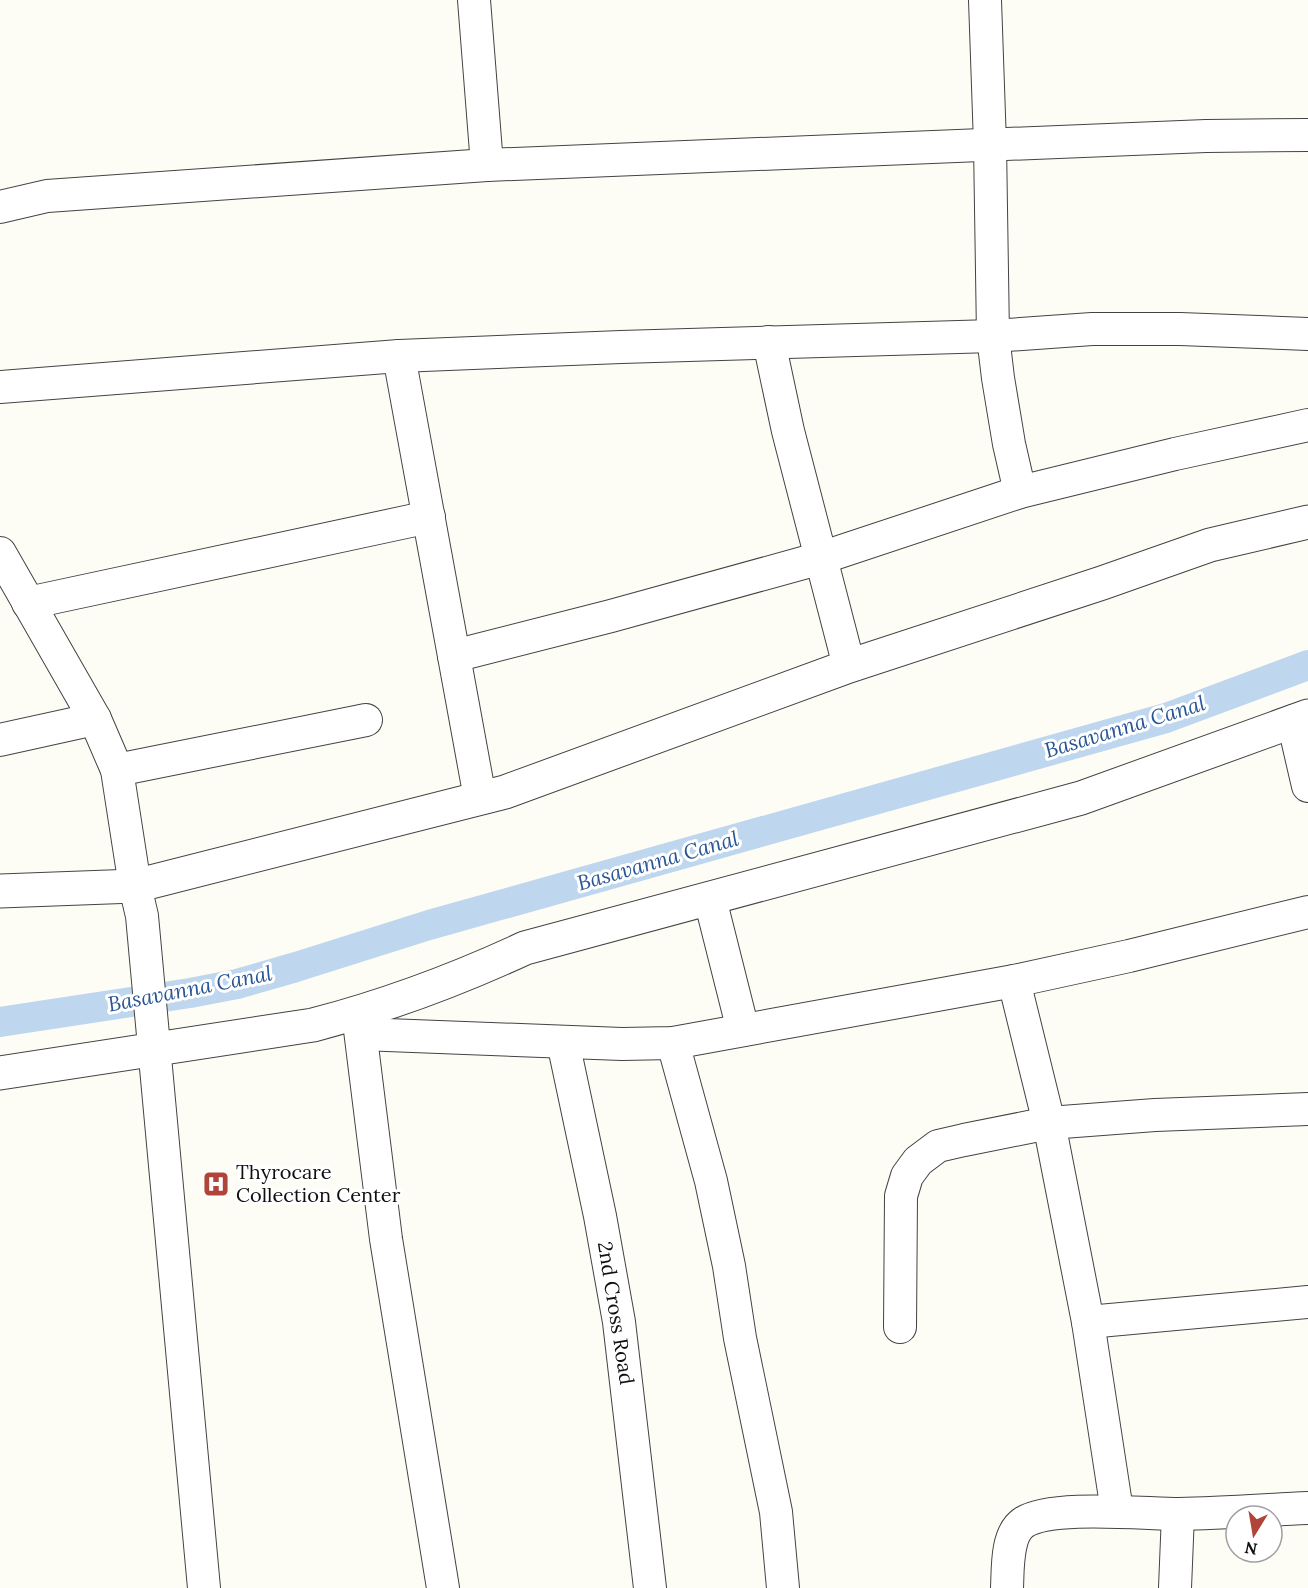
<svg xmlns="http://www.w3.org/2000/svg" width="1308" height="1588" viewBox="0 0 1308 1588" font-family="Lora,serif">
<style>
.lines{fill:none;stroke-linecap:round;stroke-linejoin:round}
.canal{stroke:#bfd6ef;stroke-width:30}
.minor-casing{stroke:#434343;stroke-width:34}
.tertiary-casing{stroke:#434343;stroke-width:35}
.minor{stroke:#fff;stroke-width:32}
.tertiary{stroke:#fff;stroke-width:33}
.labels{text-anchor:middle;stroke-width:6;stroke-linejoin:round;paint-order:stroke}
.poi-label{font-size:20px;fill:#101010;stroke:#fff;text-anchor:start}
.street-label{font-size:20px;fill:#101010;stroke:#fff}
.water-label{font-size:21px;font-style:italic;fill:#285594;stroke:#fff}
</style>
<rect width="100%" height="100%" fill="#fefdf5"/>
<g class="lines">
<path class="canal" d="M 0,1022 L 190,993 L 237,984 L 296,967 L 429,925 L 1166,718 L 1308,665"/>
<defs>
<g id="minor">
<path d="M 474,0 L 487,165"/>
<path d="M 985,0 L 990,144 L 993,336 L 998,378 L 1009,444 L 1020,492"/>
<path d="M 0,207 L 47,196 L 487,165 L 1206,136 L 1308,135"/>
<path d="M 769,342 L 788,431 L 849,666"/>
<path d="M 399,356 L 480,798"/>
<path d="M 0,387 L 399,356 L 621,347 L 993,336 L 1092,329 L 1180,329 L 1308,334"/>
<path d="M 0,553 L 95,719 L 117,770 L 135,886 L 142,916 L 204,1588"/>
<path d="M 28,603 L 429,517"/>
<path d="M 454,656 L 611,616 L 821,558 L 1020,492 L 1175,454 L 1308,425"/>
<path d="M 1293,721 L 1308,786"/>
<path d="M 0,740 L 95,719"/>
<path d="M 117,770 L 366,720"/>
<path d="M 710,899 L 743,1030"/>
<path d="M 1014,981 L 1049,1123 L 1088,1322 L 1117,1511"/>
<path d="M 358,1014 L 386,1239 L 443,1588"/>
<path d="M 361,1034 L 622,1044 L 673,1043 L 1014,981 L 1129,956 L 1308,912"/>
<path d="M 563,1042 L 600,1216 L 619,1322 L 650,1588"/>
<path d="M 673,1043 L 711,1181 L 729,1266 L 740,1338 L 776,1512 L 783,1588"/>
<path d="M 1088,1322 L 1308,1302"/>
<path d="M 900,1327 L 901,1196 L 907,1176 L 918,1161 L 938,1146 L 964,1140 L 1049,1123 L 1155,1115 L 1308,1109"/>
<path d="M 1007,1588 C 1008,1569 1006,1535 1023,1523 C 1049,1504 1145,1514 1179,1514 C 1222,1513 1265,1510 1308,1508"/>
<path d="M 1175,1588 L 1178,1514"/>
</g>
<g id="tertiary">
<path d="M 0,891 L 135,886 L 505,792 L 849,666 L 1102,583 L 1210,545 L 1308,522"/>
<path d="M 0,1073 L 313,1025 C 386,1006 456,980 525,948 L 1081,798 L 1308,716"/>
</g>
</defs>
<use href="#minor" class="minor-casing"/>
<use href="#tertiary" class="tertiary-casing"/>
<use href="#minor" class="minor"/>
<use href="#tertiary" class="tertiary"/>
</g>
<defs>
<symbol id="hospital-square" viewBox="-11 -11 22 22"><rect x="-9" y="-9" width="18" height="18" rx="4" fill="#b04439" stroke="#fff"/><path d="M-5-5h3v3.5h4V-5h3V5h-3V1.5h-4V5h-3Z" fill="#fff"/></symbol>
</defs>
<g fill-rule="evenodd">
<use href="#hospital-square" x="201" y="1169" width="30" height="30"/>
</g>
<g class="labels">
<g class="poi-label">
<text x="236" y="1179">Thyrocare<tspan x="236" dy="23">Collection Center</tspan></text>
</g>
<g class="street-label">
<text transform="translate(616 1313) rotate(81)" y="7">2nd Cross Road</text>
</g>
<g class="water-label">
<text transform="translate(1125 727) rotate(-17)" y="7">Basavanna Canal</text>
<text transform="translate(658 861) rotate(-16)" y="7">Basavanna Canal</text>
<text transform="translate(190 989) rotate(-11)" y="7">Basavanna Canal</text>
</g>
</g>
<g transform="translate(1254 1534) rotate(191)"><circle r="28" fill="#ffffff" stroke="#9f9f9f" stroke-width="1.5"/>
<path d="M0-4.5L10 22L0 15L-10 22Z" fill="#b04439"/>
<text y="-9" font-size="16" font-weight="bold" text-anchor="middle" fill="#101010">N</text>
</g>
</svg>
